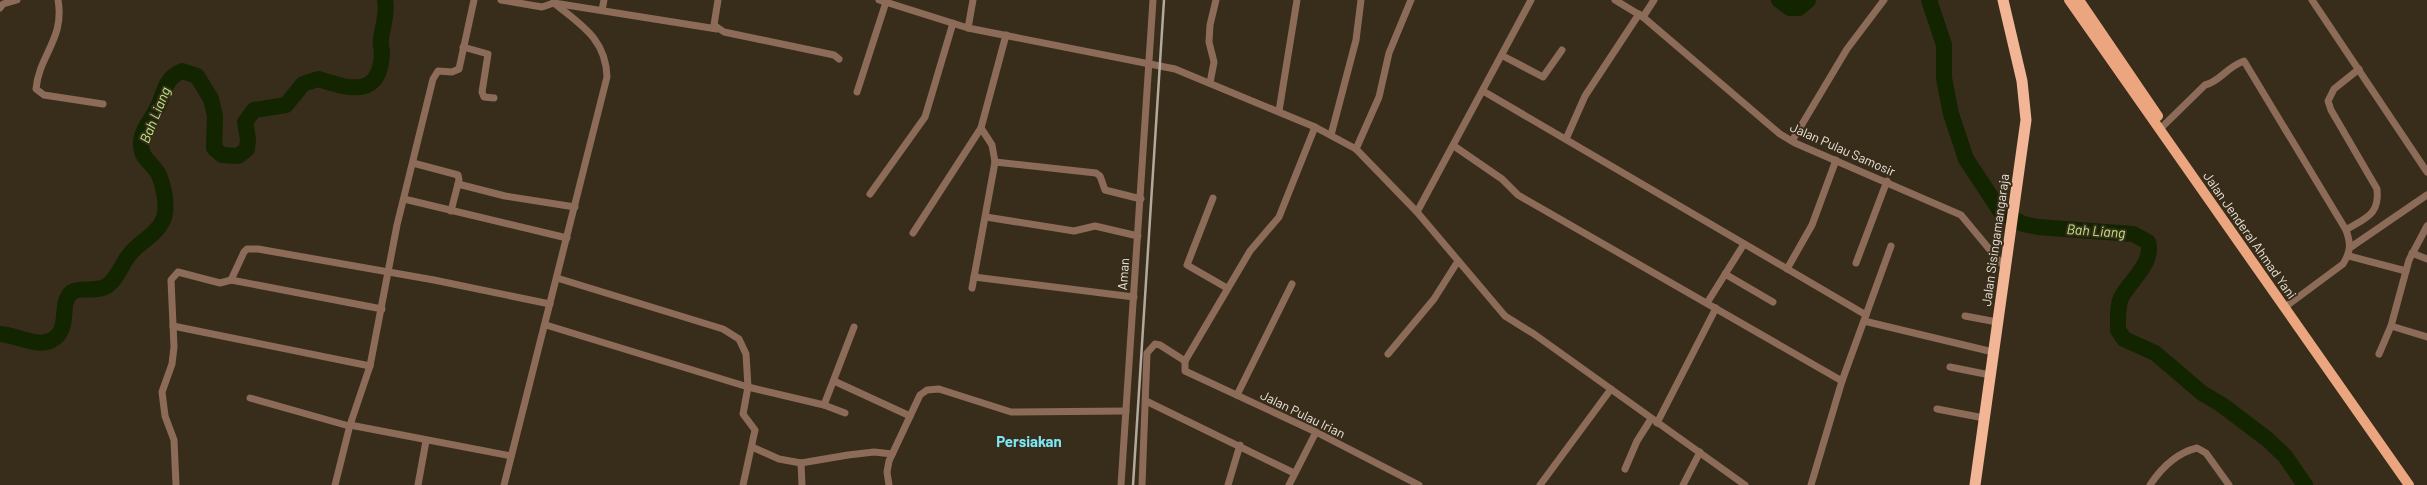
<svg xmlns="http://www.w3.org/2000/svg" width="2427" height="485" viewBox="0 0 2427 485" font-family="Barlow,sans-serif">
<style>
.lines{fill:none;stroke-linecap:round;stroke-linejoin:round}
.river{stroke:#132400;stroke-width:16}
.minor{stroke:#8d6b59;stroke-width:7}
.primary{stroke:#eba67f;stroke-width:10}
.trunk{stroke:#f2b696;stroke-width:11}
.rail{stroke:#b3aa9d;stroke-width:2.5}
.labels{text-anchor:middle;stroke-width:4;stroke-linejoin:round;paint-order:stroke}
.street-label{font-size:13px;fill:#ece5da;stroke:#382c1b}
.water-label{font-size:14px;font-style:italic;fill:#baeb81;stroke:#382c1b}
.quarter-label{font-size:15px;font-weight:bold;fill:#7de6f6;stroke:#382c1b}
</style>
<rect width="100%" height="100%" fill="#382c1b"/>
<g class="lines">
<g class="river">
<path d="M 1779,0 L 1790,8 L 1799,8 L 1808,0"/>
<path d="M 1929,0 L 1944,45 L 1944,78 L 1951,114 L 1966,159 L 2001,212 L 2023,224 L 2038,227 L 2133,234 L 2148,242 C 2154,262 2132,279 2122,296 C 2117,305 2118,320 2118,330 L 2124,339 L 2155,353 L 2202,393 L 2222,405 L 2267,439 L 2285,456 L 2305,485"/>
<path d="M 0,334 C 20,335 44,353 59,334 C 68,322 60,302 72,292 C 80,287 95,292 105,287 C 116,282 122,263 130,254 C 139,242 155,236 162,222 C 169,210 164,187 159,175 C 153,163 141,159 141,145 C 140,130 154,117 159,104 C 165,89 166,78 182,71 L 197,76 L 211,99 L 215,116 L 214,148 L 222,155 L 238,156 L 247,149 L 248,139 L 245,122 L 254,110 L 286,105 L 303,84 L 318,79 C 348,88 380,100 382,53 C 382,49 380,44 381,40 C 382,27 388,14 385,0"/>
</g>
<g class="minor">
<path d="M 58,0 C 65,39 39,55 36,89 L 44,95 L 103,104"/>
<path d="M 501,0 L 542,7 L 554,3 L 717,29"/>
<path d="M 718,0 L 714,25 L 724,32 L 834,55 L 839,59"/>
<path d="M 879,0 L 968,28 L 1175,69 L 1315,127 L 1356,149 L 1417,212 L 1505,316 L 1534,334 L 1745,485"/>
<path d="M 1615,0 L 1643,17 L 1780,134 L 1795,143 L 1961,215 L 2005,268"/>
<path d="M 2312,0 L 2427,172"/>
<path d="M 0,8 L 3,4 L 17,0"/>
<path d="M 602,10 L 604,0"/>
<path d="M 1643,17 L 1654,0"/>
<path d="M 968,28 L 973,0"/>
<path d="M 463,47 L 488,54 L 482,92 L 484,97 L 494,98"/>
<path d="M 1503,56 L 1543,77 L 1562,50"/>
<path d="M 1210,83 L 1214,62 L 1209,42 L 1210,25 L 1216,0"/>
<path d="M 1483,91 L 1866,315"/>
<path d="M 857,92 L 886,2"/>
<path d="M 1279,111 L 1297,0"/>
<path d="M 1315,127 L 1279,217 L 1250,251 L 1185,361 L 1185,371 L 1316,432 L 1419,485"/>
<path d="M 2160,129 L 2205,85 C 2221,81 2225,68 2244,61 L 2346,230 C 2351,244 2351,251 2343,264 L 2285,307"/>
<path d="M 1331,135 L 1356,40 L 1361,0"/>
<path d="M 1566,139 L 1585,96 L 1639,14"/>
<path d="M 1792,141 L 1847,49 L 1884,0"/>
<path d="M 1454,146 L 1502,179 L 1518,195 L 1842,381"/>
<path d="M 1356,149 L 1379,97 L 1389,53 L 1411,0"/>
<path d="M 995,162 L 1096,173 L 1100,176 L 1105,190 L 1141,199"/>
<path d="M 413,163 L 458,175 L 459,180 L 451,211"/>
<path d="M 458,184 L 505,196 L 575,207"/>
<path d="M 870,194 L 925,117 L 953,23"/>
<path d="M 1213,198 L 1187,265 L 1227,288"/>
<path d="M 404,199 L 567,238"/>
<path d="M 1417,212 L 1531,0"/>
<path d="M 986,217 L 1074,231 L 1095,226 L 1138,236"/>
<path d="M 2346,230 C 2365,218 2380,215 2377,189 L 2331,110 L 2328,101 L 2334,89 L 2359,69"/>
<path d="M 913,233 L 981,128 L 1006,35"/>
<path d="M 2351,247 L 2427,195"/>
<path d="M 2412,253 L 2427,259"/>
<path d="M 2349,256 L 2406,271"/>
<path d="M 1856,263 L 1887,181"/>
<path d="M 1787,269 L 1812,225 L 1836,160"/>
<path d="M 1725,274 L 1773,302"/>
<path d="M 974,277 L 1134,297"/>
<path d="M 557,278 L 723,329 L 739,339 L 746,354 L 748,387 L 743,414 L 755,430 L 743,485"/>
<path d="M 231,280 L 382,309"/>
<path d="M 972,288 L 995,162 L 992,145 L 981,128"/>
<path d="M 1707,303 L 1744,244"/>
<path d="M 1965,316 L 1997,322"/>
<path d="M 1864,321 L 1993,352"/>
<path d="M 546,325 L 748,387 L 824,405 L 845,413"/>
<path d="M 173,326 L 370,366"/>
<path d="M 2391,326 L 2427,337"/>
<path d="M 1388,354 L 1434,299 L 1458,261"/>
<path d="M 2379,354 L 2391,326 L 2409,260 L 2427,226"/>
<path d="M 1950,367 L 1990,375"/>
<path d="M 834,381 L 910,416"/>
<path d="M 1237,395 L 1292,284"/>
<path d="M 250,398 L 349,426"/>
<path d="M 1146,401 L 1294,473"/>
<path d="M 824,405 L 854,327"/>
<path d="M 1937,409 L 1984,418"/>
<path d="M 1657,423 L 1716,308"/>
<path d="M 350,425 L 511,456"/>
<path d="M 752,447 L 779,459 L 801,463 L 848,455 L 874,452 L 892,454"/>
<path d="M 801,463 L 802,485"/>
<path d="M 1625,469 L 1637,441 L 1651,419"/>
<path d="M 176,485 L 174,440 L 165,416 L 162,392 L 172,364 L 174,347 L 171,280 L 178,272 L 220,283 L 231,280 L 244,252 L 247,249 L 258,249 L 434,280 L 550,304"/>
<path d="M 335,485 L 350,425 L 370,366 L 397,225 L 433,79 L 438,71 L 452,72 L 459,69 L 474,0"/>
<path d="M 418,485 L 426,441"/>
<path d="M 504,485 L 607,77 C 606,39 581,25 554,3 L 554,0"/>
<path d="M 889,485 L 887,472 L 889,461 L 920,395 L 927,390 L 939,389 L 1011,412 L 1126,411"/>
<path d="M 1121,485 L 1153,0"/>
<path d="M 1142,485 L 1147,353 L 1155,344 L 1160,345 L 1185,361"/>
<path d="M 1228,485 L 1240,445"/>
<path d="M 1289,485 L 1316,432"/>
<path d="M 1540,485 L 1611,389"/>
<path d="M 1683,485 L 1700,452"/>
<path d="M 1811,485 L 1842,381 L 1891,246"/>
<path d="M 2150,485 C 2162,467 2176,453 2197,448 L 2206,453 L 2229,485"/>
</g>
<g class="primary">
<path d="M 2069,0 L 2409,485"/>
<path d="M 2079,0 L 2158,116"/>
</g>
<path class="trunk" d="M 1975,485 L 2026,120 L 2022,81 L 2003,0"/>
<path class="rail" d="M 1133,485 L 1164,0"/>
</g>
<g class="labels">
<g class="street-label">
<text transform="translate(1843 149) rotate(24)" y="5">Jalan Pulau Samosir</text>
<text transform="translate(2250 235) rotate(55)" y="5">Jalan Jenderal Ahmad Yani</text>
<text transform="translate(1995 240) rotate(-82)" y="5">Jalan Sisingamangaraja</text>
<text transform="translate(1123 274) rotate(-86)" y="5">Aman</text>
<text transform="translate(1303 414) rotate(26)" y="5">Jalan Pulau Irian</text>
</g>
<g class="water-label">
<text transform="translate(155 115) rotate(-68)" y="5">Bah Liang</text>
<text transform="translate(2096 231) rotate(4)" y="5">Bah Liang</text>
</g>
<g class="quarter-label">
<text x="1029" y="447">Persiakan</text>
</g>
</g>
</svg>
